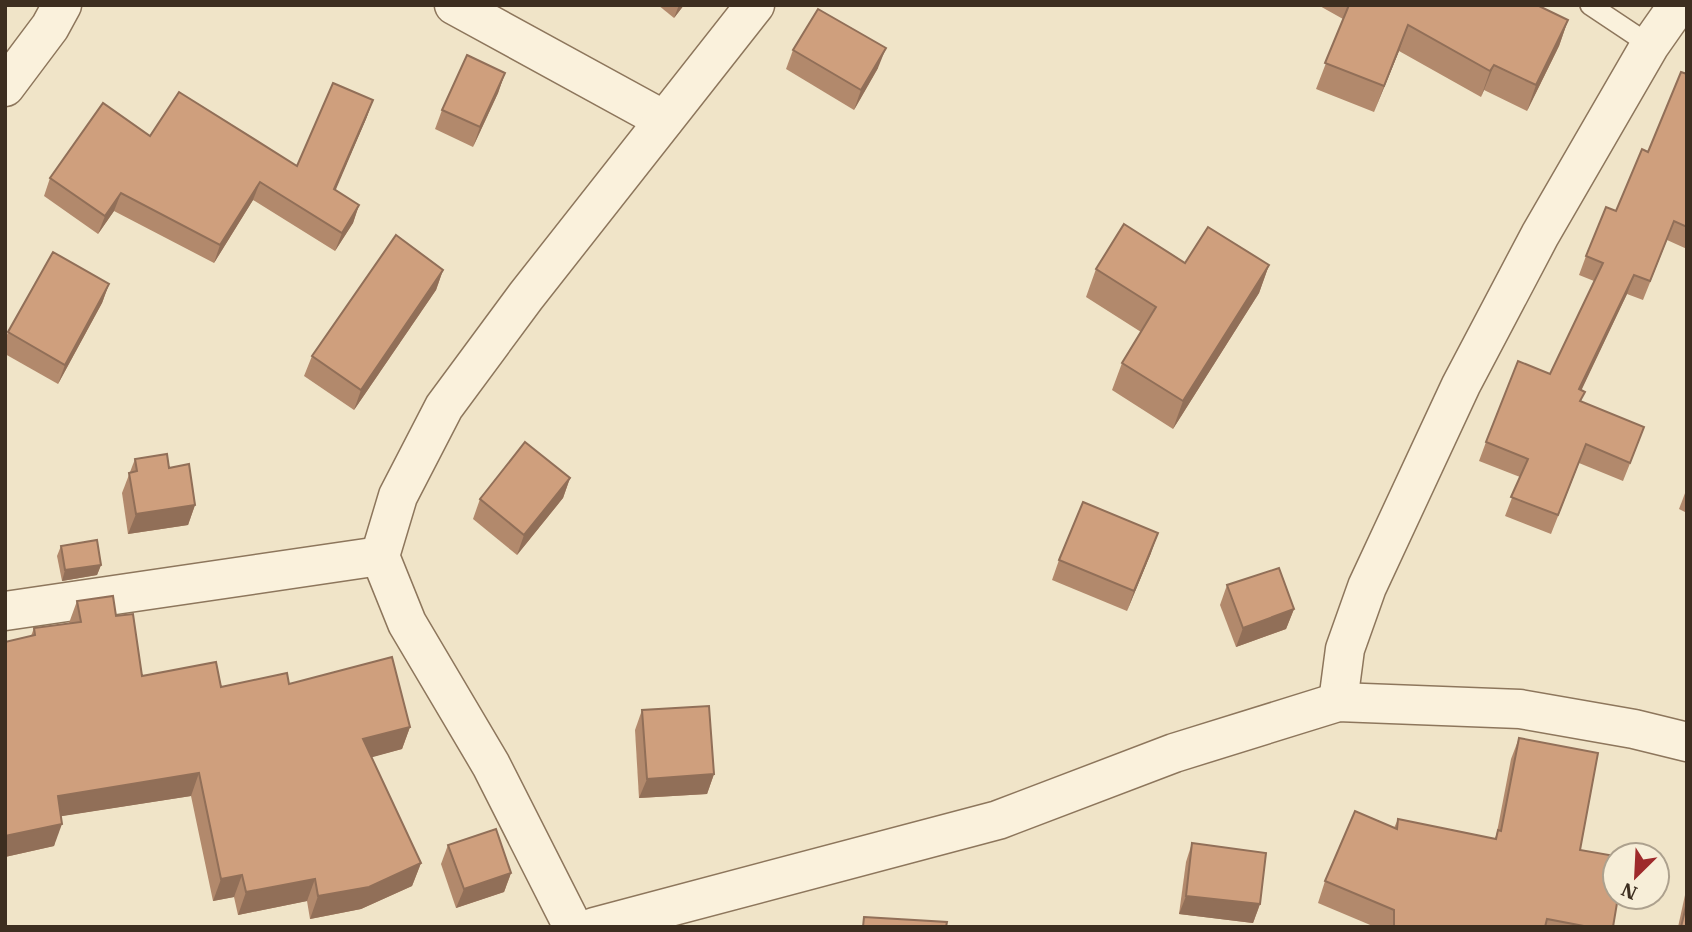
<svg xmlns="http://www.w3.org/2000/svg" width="1692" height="932" viewBox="0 0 1692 932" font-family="'IBM Plex Serif',serif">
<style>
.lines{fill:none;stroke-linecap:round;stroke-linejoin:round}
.service-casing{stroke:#8d765c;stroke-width:22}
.minor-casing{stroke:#8d765c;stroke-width:41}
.service{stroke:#faf1dc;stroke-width:19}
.minor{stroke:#faf1dc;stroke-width:38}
.wall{fill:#b2896c}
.shaded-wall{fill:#916f58}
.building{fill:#cf9f7d;stroke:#916f58;stroke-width:2}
</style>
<rect width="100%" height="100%" fill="#f0e4c8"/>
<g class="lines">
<defs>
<path id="service" d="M 1590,5 L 1650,45"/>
<g id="minor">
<path d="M 454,5 L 664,120"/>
<path d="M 5,87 L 50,27 L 62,5"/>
<path d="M 5,611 L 380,556"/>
<path d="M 1338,702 L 1345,649 L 1367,587 L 1461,385 L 1540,235 L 1650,45 L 1678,5"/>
<path d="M 573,927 L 491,765 L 407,623 L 380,556 L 398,496 L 444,407 L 526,296 L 755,5"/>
<path d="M 594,927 L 998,820 L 1174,753 L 1338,702 L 1520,709 L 1634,729 L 1687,742"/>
</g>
</defs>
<use href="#service" class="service-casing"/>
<use href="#minor" class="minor-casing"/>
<use href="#service" class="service"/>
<use href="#minor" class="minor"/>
</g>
<g class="wall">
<path d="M 658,5 L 684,5 L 674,18 Z"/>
<path d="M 1318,5 L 1537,5 L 1568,20 L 1559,46 L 1527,111 L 1484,90 L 1481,97 L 1399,51 L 1374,112 L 1316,89 L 1343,19 Z"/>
<path d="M 793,50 L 878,68 L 854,110 L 786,69 Z"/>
<path d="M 505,73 L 498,93 L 473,147 L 435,129 L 442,110 Z"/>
<path d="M 1687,74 L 1687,249 L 1667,240 L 1643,300 L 1627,294 L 1581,390 L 1581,402 L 1637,446 L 1623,481 L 1579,463 L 1551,534 L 1505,516 L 1520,477 L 1479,461 L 1486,442 L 1550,374 L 1594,281 L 1579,275 L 1586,256 L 1616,211 L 1648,152 Z"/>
<path d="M 373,100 L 366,119 L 335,190 L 359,205 L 353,223 L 335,251 L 253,200 L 214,263 L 114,211 L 98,234 L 44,196 L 50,178 L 150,136 L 297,166 Z"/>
<path d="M 1185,263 L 1269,265 L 1259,293 L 1173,429 L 1112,390 L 1122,363 L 1141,332 L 1086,297 L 1096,269 Z"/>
<path d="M 443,270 L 436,290 L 354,410 L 304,376 L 312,356 Z"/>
<path d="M 109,284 L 102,303 L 58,384 L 5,354 L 5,340 L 8,332 Z"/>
<path d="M 135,459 L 169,468 L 195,505 L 188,525 L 128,534 L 122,493 Z"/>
<path d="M 570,478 L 563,498 L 517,555 L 473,519 L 480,499 Z"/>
<path d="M 1687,488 L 1687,513 L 1679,509 Z"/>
<path d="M 61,546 L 101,565 L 97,575 L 62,581 L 57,556 Z"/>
<path d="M 1151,553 L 1127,611 L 1052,580 L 1059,560 Z"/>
<path d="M 1227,585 L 1294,609 L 1286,629 L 1236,647 L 1220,605 Z"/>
<path d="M 77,601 L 116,616 L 142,676 L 221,687 L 289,684 L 410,727 L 402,749 L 371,757 L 421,863 L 412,886 L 361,909 L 310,919 L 307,901 L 238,915 L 234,897 L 213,901 L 191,796 L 61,816 L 54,846 L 5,857 L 5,642 L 31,636 L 34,628 L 69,623 Z"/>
<path d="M 642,710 L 714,774 L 707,794 L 639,798 L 635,730 Z"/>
<path d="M 1519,738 L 1580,850 L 1613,927 L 1375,927 L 1318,903 L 1325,881 L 1394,828 L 1398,819 L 1495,839 L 1497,832 L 1511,759 Z"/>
<path d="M 1192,843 L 1260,904 L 1253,923 L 1179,914 L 1186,862 Z"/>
<path d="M 448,845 L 511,873 L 504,892 L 456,908 L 441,864 Z"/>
<path d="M 1687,886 L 1687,927 L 1678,927 Z"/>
</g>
<g class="shaded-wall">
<path d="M 679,5 L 684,5 L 674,18 Z"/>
<path d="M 1568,20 L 1559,46 L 1527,111 L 1536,85 Z"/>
<path d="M 1408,25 L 1399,51 L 1374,112 L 1384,86 Z"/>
<path d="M 886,48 L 878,68 L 854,110 L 861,90 Z"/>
<path d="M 1494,65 L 1484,90 L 1481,97 L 1490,71 Z"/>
<path d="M 505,73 L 498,93 L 473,147 L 480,127 Z"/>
<path d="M 373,100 L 366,119 L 328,208 L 334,189 Z"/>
<path d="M 260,182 L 253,200 L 214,263 L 220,245 Z"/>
<path d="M 121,193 L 114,211 L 98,234 L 105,216 Z"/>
<path d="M 359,205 L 353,223 L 335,251 L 342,233 Z"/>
<path d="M 1269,265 L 1259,293 L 1173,429 L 1183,401 Z"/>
<path d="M 443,270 L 436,290 L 354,410 L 361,390 Z"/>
<path d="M 1634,275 L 1627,294 L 1573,408 L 1579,389 Z"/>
<path d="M 109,284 L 102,303 L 58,384 L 65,365 Z"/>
<path d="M 570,478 L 563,498 L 517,555 L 524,535 Z"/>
<path d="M 195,505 L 188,525 L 128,534 L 136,514 Z"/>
<path d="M 1158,533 L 1151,553 L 1127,611 L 1134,591 Z"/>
<path d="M 101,565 L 97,575 L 62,581 L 65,570 Z"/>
<path d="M 1294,609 L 1286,629 L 1236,647 L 1243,628 Z"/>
<path d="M 410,727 L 402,749 L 355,762 L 363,739 Z"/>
<path d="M 199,773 L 191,796 L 50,818 L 58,796 Z"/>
<path d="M 714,774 L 707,794 L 639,798 L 647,779 Z"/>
<path d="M 62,824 L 54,846 L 5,857 L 5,836 Z"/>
<path d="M 421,863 L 412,886 L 361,909 L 310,919 L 318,896 Z"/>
<path d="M 511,873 L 504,892 L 456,908 L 464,889 Z"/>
<path d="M 242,875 L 234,897 L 213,901 L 221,879 Z"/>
<path d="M 315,879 L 307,901 L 238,915 L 246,892 Z"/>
<path d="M 1186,896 L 1260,904 L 1253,923 L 1179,914 Z"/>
</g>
<g class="building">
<path d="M 1349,5 L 1537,5 L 1568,20 L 1536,85 L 1494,65 L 1490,71 L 1408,25 L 1384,86 L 1325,63 Z"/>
<path d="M 818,9 L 886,48 L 861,90 L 793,50 Z"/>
<path d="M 467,55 L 505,73 L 480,127 L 442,110 Z"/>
<path d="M 1681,72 L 1687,74 L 1687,227 L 1674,221 L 1650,281 L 1634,275 L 1579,389 L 1585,392 L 1580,401 L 1644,427 L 1630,463 L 1586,444 L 1558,515 L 1511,497 L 1528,459 L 1486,442 L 1518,361 L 1550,374 L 1603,263 L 1586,256 L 1606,207 L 1616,211 L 1642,149 L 1648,152 Z"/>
<path d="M 333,83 L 373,100 L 334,189 L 359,205 L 342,233 L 260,182 L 220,245 L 121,193 L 105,216 L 50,178 L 103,103 L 150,136 L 179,92 L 297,166 Z"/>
<path d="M 1124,224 L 1185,263 L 1208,227 L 1269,265 L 1183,401 L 1122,363 L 1156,307 L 1096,269 Z"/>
<path d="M 396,235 L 443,270 L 361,390 L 312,356 Z"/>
<path d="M 53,252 L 109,284 L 65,365 L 8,332 Z"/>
<path d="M 525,442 L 570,478 L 524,535 L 480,499 Z"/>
<path d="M 167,454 L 169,468 L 189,464 L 195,505 L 136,514 L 129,473 L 137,471 L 135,459 Z"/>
<path d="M 1083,502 L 1158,533 L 1134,591 L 1059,560 Z"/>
<path d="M 97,540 L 101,565 L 65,570 L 61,546 Z"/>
<path d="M 1279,568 L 1294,609 L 1243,628 L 1227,585 Z"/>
<path d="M 113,596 L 116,616 L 133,614 L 142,676 L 216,662 L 221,687 L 287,673 L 289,684 L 392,657 L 410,727 L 363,739 L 421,863 L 369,887 L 318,896 L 315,879 L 246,892 L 242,875 L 221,879 L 199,773 L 58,796 L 62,824 L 5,836 L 5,642 L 35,635 L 34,628 L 81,622 L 77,601 Z"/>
<path d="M 709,706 L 714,774 L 647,779 L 642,710 Z"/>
<path d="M 1519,738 L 1598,753 L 1580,850 L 1615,856 L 1615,897 L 1618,897 L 1613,927 L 1589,927 L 1547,919 L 1545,927 L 1394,927 L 1394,910 L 1325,881 L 1355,811 L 1397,829 L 1398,819 L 1496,839 L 1498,830 L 1501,831 Z"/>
<path d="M 496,829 L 511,873 L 464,889 L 448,845 Z"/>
<path d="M 1192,843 L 1266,853 L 1260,904 L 1186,896 Z"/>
<path d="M 1687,902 L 1687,927 L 1681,927 Z"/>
<path d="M 864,917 L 947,922 L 946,927 L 863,927 Z"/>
</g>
<rect width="1692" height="932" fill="none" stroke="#3d2e20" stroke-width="14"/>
<g transform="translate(1636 876) rotate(204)"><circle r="33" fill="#f7eed8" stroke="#ada18e" stroke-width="2"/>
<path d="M0-5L12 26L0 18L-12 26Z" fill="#9e2a2b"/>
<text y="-10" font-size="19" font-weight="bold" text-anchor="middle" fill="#3d2e20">N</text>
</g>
</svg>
